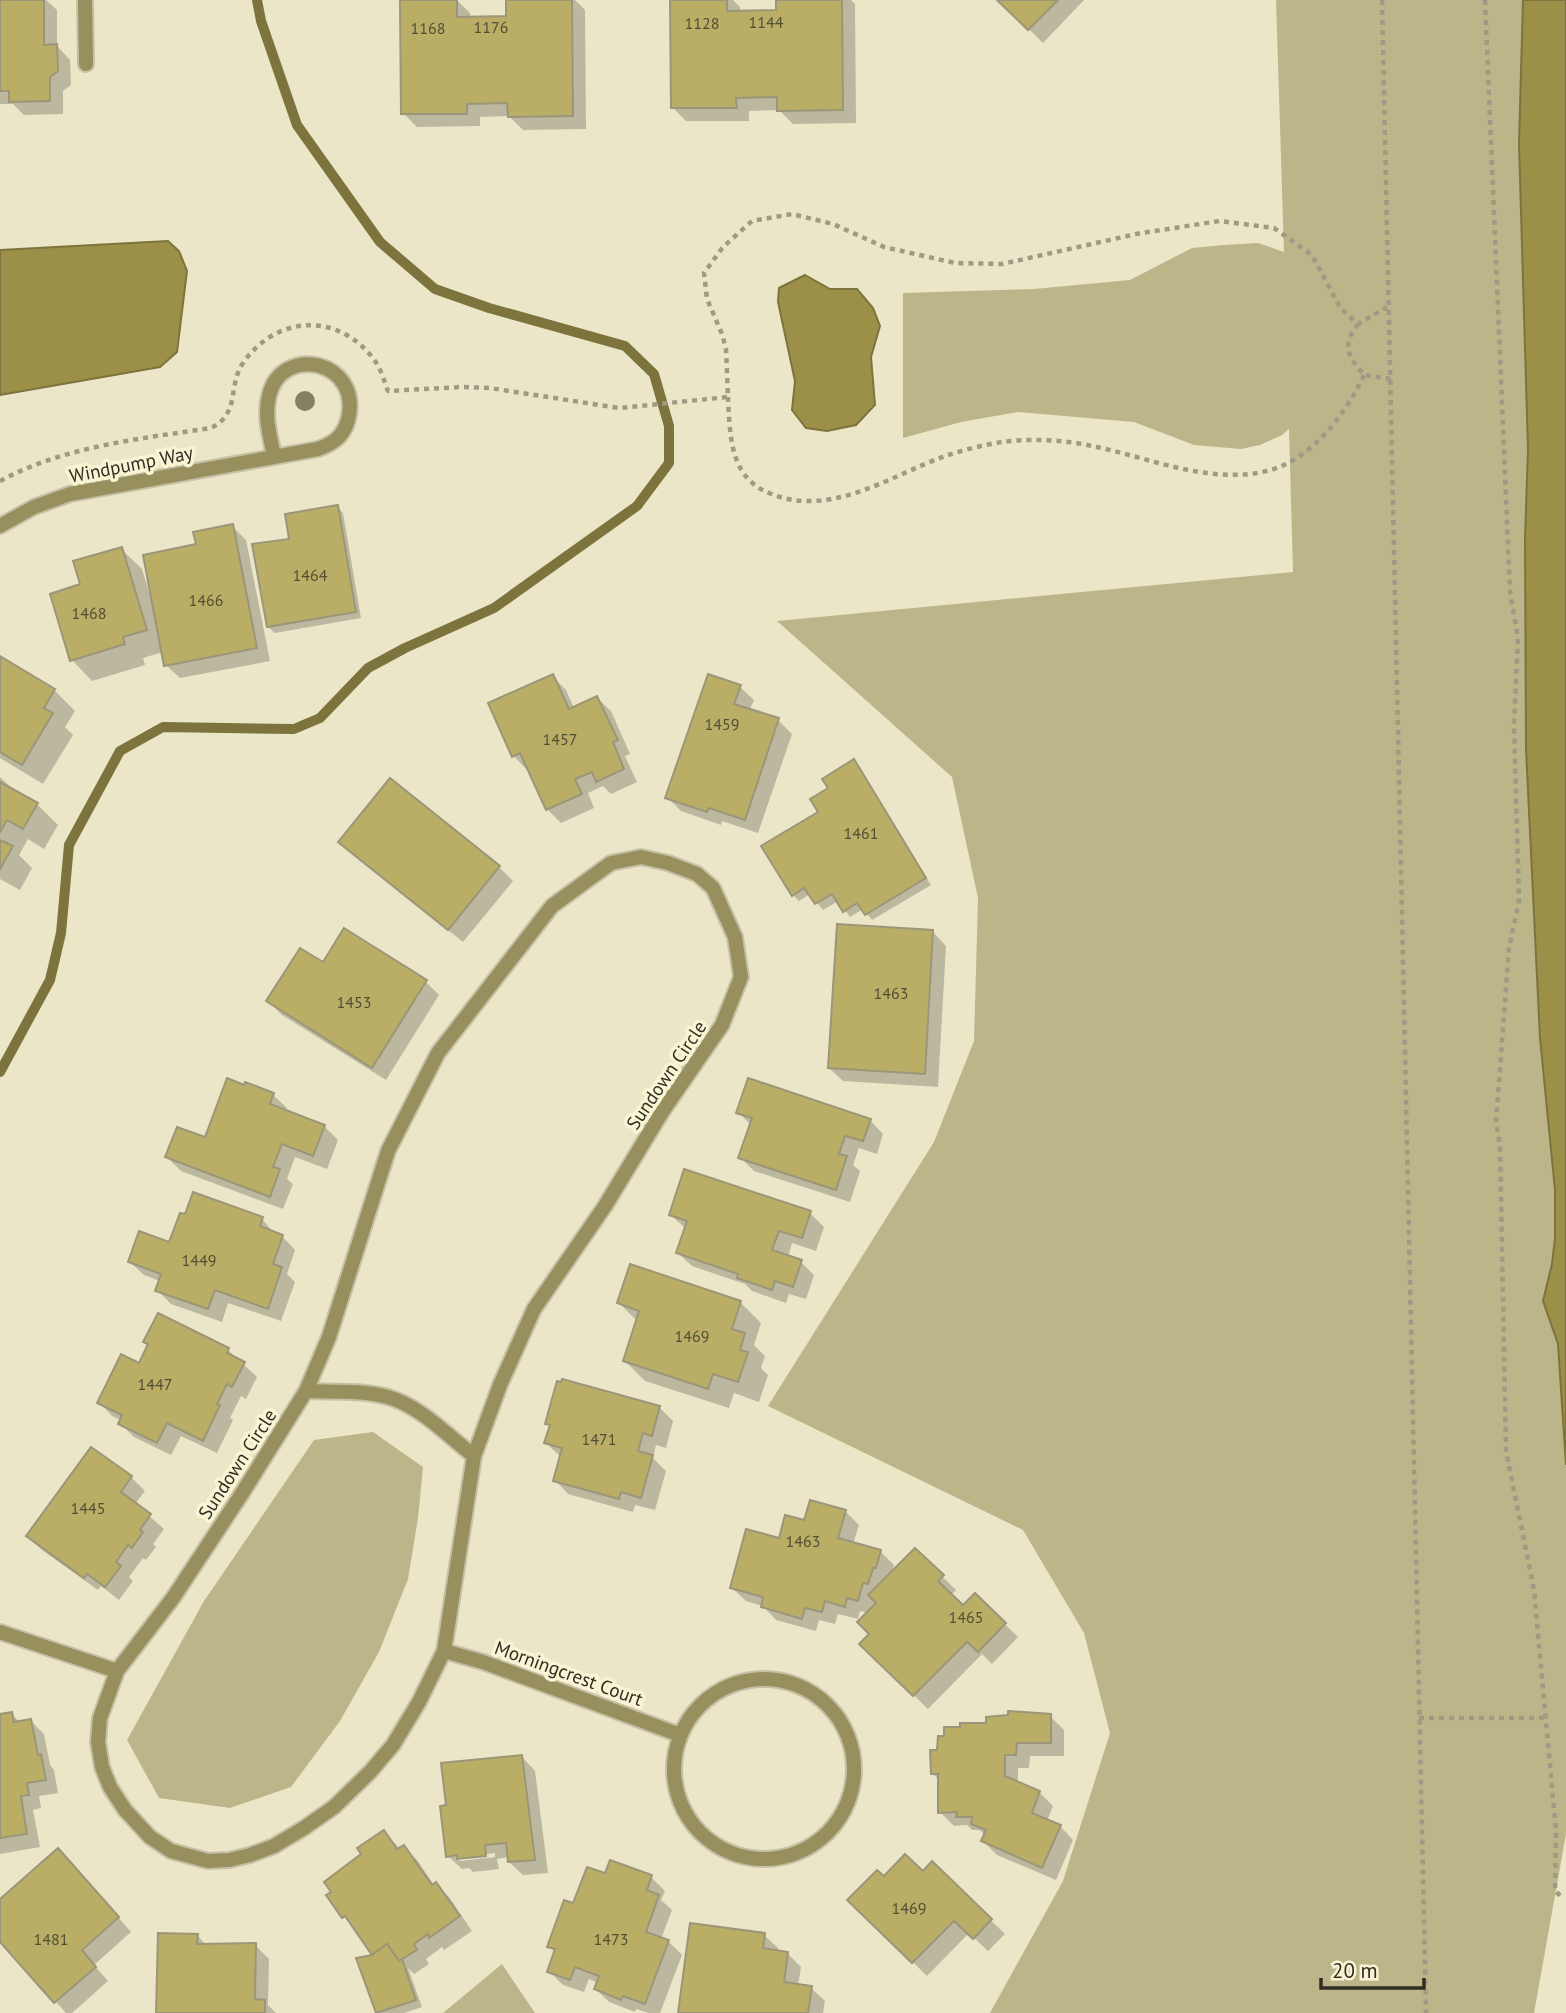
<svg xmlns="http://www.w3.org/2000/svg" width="1566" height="2013" viewBox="0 0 1566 2013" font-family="'PT Sans',sans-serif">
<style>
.green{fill:#bcb589}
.water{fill:#9c9049;stroke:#7c733d;stroke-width:2}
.shadow{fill:#0003;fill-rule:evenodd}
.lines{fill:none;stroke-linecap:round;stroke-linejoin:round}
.stream{stroke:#7c733d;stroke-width:10}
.building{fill:#baae67;stroke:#9b9679;stroke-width:2}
.service-casing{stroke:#c6c1a6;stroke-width:18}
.minor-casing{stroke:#c6c1a6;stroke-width:18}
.path{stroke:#9e9a83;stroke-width:4.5;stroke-dasharray:5 5;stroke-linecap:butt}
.service{stroke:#978f5d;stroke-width:14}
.minor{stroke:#978f5d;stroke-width:14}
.tree{fill:#858060}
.labels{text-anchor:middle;stroke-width:7;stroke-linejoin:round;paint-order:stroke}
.number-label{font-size:16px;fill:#524e33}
.street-label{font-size:19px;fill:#302e22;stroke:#f9f4d4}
</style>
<rect width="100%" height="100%" fill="#ebe6c7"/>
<g class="green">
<path d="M 1276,0 L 1523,0 L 1528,450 L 1525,538 L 1526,749 L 1540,1038 L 1555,1190 L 1555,1238 L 1552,1264 L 1543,1301 L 1558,1344 L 1566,1465 L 1566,1834 L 1534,2013 L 990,2013 L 1063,1881 L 1110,1733 L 1084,1633 L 1023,1530 L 768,1406 L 934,1142 L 974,1041 L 978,898 L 952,777 L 777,621 L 1293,572 L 1289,429 L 1282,435 L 1260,445 L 1241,449 L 1194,445 L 1134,422 L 1018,412 L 961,422 L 903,438 L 903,293 L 1034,289 L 1130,280 L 1192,248 L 1224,245 L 1258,243 L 1284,252 Z"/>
<path d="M 373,1432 L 423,1467 L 418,1518 L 408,1579 L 379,1652 L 340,1721 L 291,1787 L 230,1808 L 159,1798 L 127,1740 L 204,1601 L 314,1440 Z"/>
<path d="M 502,1964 L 535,2013 L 443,2013 Z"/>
</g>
<g class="water">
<path d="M 1523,0 L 1566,0 L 1566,1465 L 1558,1344 L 1543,1301 L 1552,1264 L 1555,1238 L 1555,1190 L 1540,1038 L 1526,749 L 1525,538 L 1528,450 L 1519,144 Z"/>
<path d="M 168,241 L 179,251 L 187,271 L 177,352 L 160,367 L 0,395 L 0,250 Z"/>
<path d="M 805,275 L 830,289 L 857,289 L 873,308 L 880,326 L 871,357 L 875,405 L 856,425 L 827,431 L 806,428 L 792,410 L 795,381 L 778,302 L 779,288 Z"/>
</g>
<g class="shadow">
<path d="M 0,0 L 46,0 L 57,10 L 57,46 L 70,60 L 71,85 L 63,91 L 63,114 L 24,115 L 13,104 L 0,104 Z"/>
<path d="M 402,0 L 457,0 L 470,13 L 470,19 L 508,18 L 508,0 L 575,0 L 585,10 L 586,129 L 523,130 L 509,116 L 480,117 L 480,126 L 417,127 L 403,113 Z"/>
<path d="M 672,0 L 733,0 L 740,7 L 740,13 L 778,12 L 777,0 L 851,0 L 855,4 L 856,123 L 793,124 L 779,110 L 749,111 L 749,121 L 686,121 L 672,107 Z"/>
<path d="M 999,0 L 1084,0 L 1043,43 Z"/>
<path d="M 337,507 L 343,513 L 361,618 L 275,633 L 268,627 L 291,540 Z"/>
<path d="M 232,526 L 246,540 L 270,661 L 180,678 L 166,665 L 163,652 L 143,658 L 145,665 L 92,681 L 72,660 L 82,586 L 121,549 L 142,569 L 150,595 L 198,546 Z"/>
<path d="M 0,658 L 54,690 L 75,711 L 65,727 L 73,735 L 43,784 L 0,758 Z"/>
<path d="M 552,676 L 566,690 L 574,708 L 597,698 L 611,711 L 630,754 L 625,756 L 637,782 L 611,794 L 603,786 L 588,793 L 594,808 L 561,823 L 547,809 L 529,769 L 527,770 L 514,756 Z"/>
<path d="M 740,687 L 754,700 L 750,709 L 778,720 L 792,734 L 758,833 L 722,821 L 721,825 L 681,811 L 667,797 Z"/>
<path d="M 854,762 L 860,768 L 931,885 L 872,920 L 863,909 L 850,917 L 838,901 L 823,910 L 810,894 L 799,901 L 793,895 L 830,789 Z"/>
<path d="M 0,777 L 17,793 L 37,804 L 58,825 L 44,849 L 28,839 L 19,855 L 32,868 L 20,890 L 0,879 Z"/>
<path d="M 390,780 L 499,867 L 513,881 L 463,942 L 354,855 L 341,842 Z"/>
<path d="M 933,932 L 946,946 L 938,1087 L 843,1081 L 829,1068 Z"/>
<path d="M 425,981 L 439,995 L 386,1080 L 282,1015 L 268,1001 Z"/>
<path d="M 273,1095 L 287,1108 L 285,1111 L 324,1126 L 338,1140 L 327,1169 L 295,1157 L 287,1179 L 293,1184 L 283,1209 L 181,1171 L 167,1157 L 206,1139 Z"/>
<path d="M 738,1112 L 870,1120 L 883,1134 L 877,1154 L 859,1148 L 853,1165 L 860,1171 L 850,1202 L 754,1171 L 740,1157 L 751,1125 Z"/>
<path d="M 685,1171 L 810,1213 L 824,1227 L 816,1251 L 792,1243 L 788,1257 L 801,1262 L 814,1275 L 806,1299 L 789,1294 L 786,1303 L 752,1291 L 745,1284 L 692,1266 L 678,1253 L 686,1229 L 671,1215 Z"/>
<path d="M 262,1219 L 275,1234 L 282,1236 L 295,1250 L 287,1274 L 295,1282 L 281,1321 L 228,1303 L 222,1322 L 171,1304 L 157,1290 L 160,1281 L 144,1275 L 130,1262 L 171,1245 Z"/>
<path d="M 740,1302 L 761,1323 L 754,1345 L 765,1356 L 761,1368 L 768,1375 L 759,1402 L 734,1393 L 729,1408 L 645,1381 L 625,1361 L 638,1322 L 619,1303 Z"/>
<path d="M 145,1342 L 228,1350 L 257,1377 L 246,1399 L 241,1396 L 230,1418 L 233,1420 L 217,1453 L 181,1436 L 171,1455 L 134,1437 L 120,1423 L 121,1420 L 112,1416 L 99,1402 L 139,1365 L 149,1346 Z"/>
<path d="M 660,1408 L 673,1421 L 666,1448 L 656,1445 L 653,1458 L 666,1471 L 655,1510 L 635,1505 L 633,1512 L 568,1494 L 555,1480 L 561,1457 L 546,1443 L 551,1427 L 547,1423 Z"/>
<path d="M 131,1477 L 145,1491 L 135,1504 L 164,1529 L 153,1544 L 156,1547 L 146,1560 L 143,1558 L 129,1577 L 133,1581 L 119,1600 L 101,1586 L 98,1590 L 42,1550 L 28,1536 Z"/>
<path d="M 845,1511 L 859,1525 L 853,1544 L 880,1551 L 894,1565 L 891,1575 L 915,1550 L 956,1590 L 950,1596 L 963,1608 L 975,1595 L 1018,1637 L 992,1664 L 982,1654 L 928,1709 L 861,1644 L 871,1634 L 869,1613 L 860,1611 L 858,1619 L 838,1614 L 835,1624 L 819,1620 L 816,1631 L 776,1620 L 763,1606 L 746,1601 L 732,1588 L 780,1540 L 806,1522 Z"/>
<path d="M 11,1713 L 20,1723 L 31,1721 L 44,1734 L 50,1765 L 54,1770 L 58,1793 L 39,1796 L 41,1808 L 33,1810 L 40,1847 L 0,1854 L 0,1715 Z"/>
<path d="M 1050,1716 L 1064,1730 L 1064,1756 L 1030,1756 L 1029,1768 L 1018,1768 L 1018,1784 L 1040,1793 L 1053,1806 L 1047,1821 L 1060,1826 L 1073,1840 L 1056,1880 L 997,1855 L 983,1841 L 985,1836 L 980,1830 L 972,1830 L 967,1825 L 954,1826 L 940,1812 L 940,1781 L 932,1773 L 939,1752 L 988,1725 Z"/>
<path d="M 522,1757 L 535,1771 L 548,1873 L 523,1875 L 509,1862 L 509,1857 L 497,1859 L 499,1869 L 473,1872 L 469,1868 L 462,1869 L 448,1856 L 448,1807 ZM 495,1853 L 495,1857 L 460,1861 L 457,1858 Z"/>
<path d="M 384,1832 L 400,1849 L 403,1847 L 417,1860 L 434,1885 L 436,1884 L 449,1897 L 472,1931 L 444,1950 L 442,1947 L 426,1959 L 429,1964 L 414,1974 L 408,1968 L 422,2007 L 404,2013 L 378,2013 L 359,1959 L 375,1956 L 328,1895 Z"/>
<path d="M 932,1863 L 1005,1934 L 988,1951 L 969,1933 L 927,1976 L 850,1900 L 884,1879 L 923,1873 Z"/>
<path d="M 72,1864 L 131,1932 L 94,1965 L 108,1981 L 72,2013 L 66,2013 L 0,1939 L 0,1902 Z"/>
<path d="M 606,1876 L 651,1877 L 665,1891 L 661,1900 L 672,1910 L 661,1939 L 668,1941 L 682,1955 L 660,2013 L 649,2013 L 636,2009 L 635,2012 L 609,2002 L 596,1989 L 598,1983 L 589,1979 L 584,1992 L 563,1985 L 549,1971 L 556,1953 L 549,1946 L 574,1905 Z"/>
<path d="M 197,1935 L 207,1946 L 255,1945 L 269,1959 L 268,2005 L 276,2013 L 157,2013 Z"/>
<path d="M 764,1935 L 778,1948 L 778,1952 L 787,1953 L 801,1967 L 798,1986 L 811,1988 L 825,2001 L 823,2013 L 680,2013 Z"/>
</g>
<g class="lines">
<path class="stream" d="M 0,1072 L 50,980 L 61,933 L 69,845 L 120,751 L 163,727 L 294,729 L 320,718 L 368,668 L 405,648 L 494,608 L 637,506 L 669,463 L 669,426 L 654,374 L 625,346 L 489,308 L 435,289 L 380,242 L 297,125 L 261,21 L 257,0"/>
</g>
<g class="building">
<path d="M 0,0 L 44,0 L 44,45 L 57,44 L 58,71 L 50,77 L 50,101 L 9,102 L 9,91 L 0,91 Z"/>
<path d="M 400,0 L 457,0 L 457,17 L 506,16 L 506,0 L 572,0 L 573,116 L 508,117 L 507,103 L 467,104 L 467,114 L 401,114 Z"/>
<path d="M 670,0 L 727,0 L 727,11 L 776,10 L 776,0 L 842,0 L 843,110 L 777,111 L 777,97 L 736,98 L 737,108 L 671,108 Z"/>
<path d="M 997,0 L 1058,0 L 1028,30 Z"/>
<path d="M 338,505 L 356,612 L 267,627 L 252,544 L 289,539 L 285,514 Z"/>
<path d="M 233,524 L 257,648 L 164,666 L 143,555 L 196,544 L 193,532 Z"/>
<path d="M 122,547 L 147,630 L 123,637 L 125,644 L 70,661 L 50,594 L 80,584 L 73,561 Z"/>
<path d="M 0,656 L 55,689 L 44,708 L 53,713 L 22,765 L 0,752 Z"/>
<path d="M 553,674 L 569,709 L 597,696 L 618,740 L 613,742 L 624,769 L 596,782 L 592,772 L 575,779 L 582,794 L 546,810 L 520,753 L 512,757 L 488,703 Z"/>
<path d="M 708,674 L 741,685 L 734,704 L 779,718 L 745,820 L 709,808 L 707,812 L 665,798 Z"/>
<path d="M 854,759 L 926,878 L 865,915 L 857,903 L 843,912 L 832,894 L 815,904 L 804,888 L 792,896 L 761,846 L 818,812 L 810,799 L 828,788 L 822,779 Z"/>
<path d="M 390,778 L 500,866 L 448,930 L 338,842 Z"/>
<path d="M 0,782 L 38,803 L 23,829 L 7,820 L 0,832 Z"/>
<path d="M 0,840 L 13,846 L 0,869 Z"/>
<path d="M 837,924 L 933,930 L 925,1074 L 828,1068 Z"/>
<path d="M 344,928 L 427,980 L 372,1068 L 266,1001 L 300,948 L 323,962 Z"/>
<path d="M 227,1078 L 244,1085 L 245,1082 L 274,1093 L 270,1104 L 325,1125 L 313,1156 L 282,1144 L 273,1167 L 280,1169 L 270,1197 L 165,1157 L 177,1127 L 205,1137 Z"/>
<path d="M 748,1078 L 871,1119 L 863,1141 L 845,1136 L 839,1154 L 847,1156 L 836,1190 L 738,1158 L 752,1118 L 736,1113 Z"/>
<path d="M 684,1169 L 811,1211 L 802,1238 L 779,1231 L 772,1250 L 802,1260 L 793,1287 L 775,1281 L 772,1290 L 737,1278 L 738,1274 L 676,1253 L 687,1221 L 669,1215 Z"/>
<path d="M 193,1192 L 263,1217 L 260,1226 L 283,1235 L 273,1264 L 282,1267 L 268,1309 L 215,1290 L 208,1309 L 155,1291 L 161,1274 L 128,1262 L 139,1231 L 169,1242 L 180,1213 L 185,1214 Z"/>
<path d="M 630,1264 L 741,1301 L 732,1329 L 745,1333 L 740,1350 L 748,1352 L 738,1382 L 713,1374 L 708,1389 L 623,1361 L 639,1311 L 617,1303 Z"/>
<path d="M 158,1313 L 229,1348 L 227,1353 L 245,1362 L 232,1387 L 227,1384 L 217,1404 L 220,1405 L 203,1441 L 167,1423 L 157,1443 L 118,1424 L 122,1415 L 97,1403 L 121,1354 L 139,1363 L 148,1344 L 143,1342 Z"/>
<path d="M 562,1379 L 660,1406 L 652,1436 L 643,1433 L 638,1451 L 653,1455 L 641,1498 L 621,1492 L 619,1499 L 553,1481 L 562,1448 L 544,1443 L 550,1425 L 545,1424 L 557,1381 L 561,1382 Z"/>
<path d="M 91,1447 L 132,1476 L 121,1492 L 151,1514 L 140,1530 L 143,1532 L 132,1548 L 128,1545 L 116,1562 L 121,1566 L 105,1587 L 87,1574 L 84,1578 L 26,1536 Z"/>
<path d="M 810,1500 L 846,1510 L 838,1538 L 881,1550 L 876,1568 L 873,1568 L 868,1584 L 863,1583 L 858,1601 L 847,1598 L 845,1607 L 825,1601 L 822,1612 L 805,1608 L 802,1619 L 761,1607 L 763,1597 L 730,1588 L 746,1529 L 779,1538 L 785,1515 L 804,1520 Z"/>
<path d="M 915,1548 L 944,1575 L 938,1581 L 963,1605 L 975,1593 L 1006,1623 L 978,1652 L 967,1642 L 913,1696 L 859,1644 L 869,1634 L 857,1622 L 876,1603 L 868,1595 Z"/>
<path d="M 1008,1711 L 1051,1714 L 1051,1743 L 1017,1743 L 1016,1755 L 1005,1755 L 1005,1776 L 1040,1791 L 1032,1813 L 1061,1825 L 1042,1868 L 981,1841 L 986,1830 L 971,1824 L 972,1817 L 956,1817 L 957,1812 L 938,1813 L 938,1774 L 931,1774 L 930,1750 L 937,1750 L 938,1736 L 944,1736 L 944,1727 L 960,1727 L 960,1723 L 986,1723 L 986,1717 L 1008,1715 Z"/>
<path d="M 12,1712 L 14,1722 L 31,1719 L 38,1755 L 41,1754 L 46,1780 L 27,1783 L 29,1795 L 21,1796 L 27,1834 L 0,1838 L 0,1714 Z"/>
<path d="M 522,1755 L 535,1860 L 508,1862 L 506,1843 L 485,1845 L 486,1856 L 457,1859 L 457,1855 L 446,1857 L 440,1806 L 446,1805 L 441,1763 Z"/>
<path d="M 384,1830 L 397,1849 L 404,1845 L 432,1885 L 436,1882 L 460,1916 L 429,1938 L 428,1934 L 414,1944 L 417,1950 L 399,1961 L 387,1944 L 372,1955 L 345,1916 L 342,1918 L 326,1895 L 331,1892 L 324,1882 L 361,1854 L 357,1848 Z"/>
<path d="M 58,1848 L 119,1917 L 82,1950 L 96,1967 L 54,2003 L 0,1942 L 0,1899 Z"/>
<path d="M 905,1854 L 923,1871 L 932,1861 L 992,1919 L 973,1939 L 954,1921 L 912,1963 L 847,1900 L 877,1870 L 884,1876 Z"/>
<path d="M 610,1860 L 652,1875 L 647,1890 L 659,1895 L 646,1932 L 669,1940 L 645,2004 L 623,1996 L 621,2000 L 594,1989 L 599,1976 L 575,1967 L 570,1980 L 547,1972 L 555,1949 L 547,1947 L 564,1900 L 573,1903 L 587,1867 L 605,1873 Z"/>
<path d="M 690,1923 L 765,1933 L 763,1948 L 788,1952 L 784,1982 L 812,1986 L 808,2013 L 678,2013 Z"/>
<path d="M 158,1933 L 198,1934 L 197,1944 L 256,1943 L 255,1999 L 265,2000 L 265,2013 L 156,2013 Z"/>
<path d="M 387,1944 L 399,1961 L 402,1959 L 416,2000 L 376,2013 L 356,1958 L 372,1955 Z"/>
</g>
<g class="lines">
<defs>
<g id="service">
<path d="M 85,0 L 86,64"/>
<path d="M 306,1391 C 333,1392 362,1390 388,1397 C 420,1406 448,1436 474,1456"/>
</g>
<g id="minor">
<path d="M 0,526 L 34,507 L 70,494 L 318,449 C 334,443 343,437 348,420 C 363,360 281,343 269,396 C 264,416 270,436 274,456"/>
<path d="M 641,857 L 668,863 L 697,874 L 713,888 L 735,937 L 741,977 L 722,1025 L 662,1112 L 605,1206 L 534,1309 L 500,1385 L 474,1456 L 444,1651 L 419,1702 L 393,1745 L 370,1772 L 334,1807 L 304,1828 L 274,1846 L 250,1855 L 229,1860 L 208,1861 L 171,1851 L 150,1837 L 125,1810 L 110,1787 L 102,1767 L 98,1742 L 100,1718 L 117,1671 L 173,1598 L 241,1495 L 306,1391 L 329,1337 L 388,1151 L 438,1053 L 552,906 L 611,863 Z"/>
<path d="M 0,1632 L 117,1671"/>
<path d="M 444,1651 L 483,1662 L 680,1735"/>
<circle cx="764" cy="1769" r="90"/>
</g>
</defs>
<use href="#service" class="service-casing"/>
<use href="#minor" class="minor-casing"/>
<g class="path">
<path d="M 1382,0 L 1426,2013"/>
<path d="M 1485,0 L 1510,592 L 1518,638 L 1514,724 L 1519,901 L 1509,948 L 1496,1122 L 1500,1146 L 1506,1451 L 1534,1590 L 1556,1831 L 1555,1891 L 1563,1898"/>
<path d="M 1358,324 C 1342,345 1347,356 1364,375 L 1391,379"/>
<path d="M 728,397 C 730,434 729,477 769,493 C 829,519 890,476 945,456 C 963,450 983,445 1002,442 C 1033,438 1067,440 1097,447 C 1153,459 1216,487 1274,469 C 1314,456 1347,412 1364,375"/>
<path d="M 0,481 C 65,446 139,439 211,428 C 241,413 227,387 243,363 C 277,314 340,312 375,361 C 381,369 384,381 388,391 L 461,387 L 490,388 L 619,408 L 728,397 L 726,349 L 722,334 L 707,299 L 704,273 L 723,247 L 752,221 L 792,214 L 833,224 L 884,247 L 955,263 L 1002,264 L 1141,233 L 1220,221 L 1274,228 L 1312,255 L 1341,309 L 1358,324 L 1387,307"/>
<path d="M 1419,1718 L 1546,1718"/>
</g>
<use href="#service" class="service"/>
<use href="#minor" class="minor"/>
</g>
<circle class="tree" cx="305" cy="401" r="10"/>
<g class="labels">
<g class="number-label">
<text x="766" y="28">1144</text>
<text x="702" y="29">1128</text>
<text x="491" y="33">1176</text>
<text x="428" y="34">1168</text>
<text x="310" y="581">1464</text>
<text x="206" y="606">1466</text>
<text x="89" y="619">1468</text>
<text x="722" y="730">1459</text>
<text x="560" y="745">1457</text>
<text x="861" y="839">1461</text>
<text x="891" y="999">1463</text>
<text x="354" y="1008">1453</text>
<text x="199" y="1266">1449</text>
<text x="692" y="1342">1469</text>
<text x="155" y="1390">1447</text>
<text x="599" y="1445">1471</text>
<text x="88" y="1514">1445</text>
<text x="803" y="1547">1463</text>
<text x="966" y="1623">1465</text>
<text x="909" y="1914">1469</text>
<text x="51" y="1945">1481</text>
<text x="611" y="1945">1473</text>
</g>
<g class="street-label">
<text transform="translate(131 464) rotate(-11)" y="7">Windpump Way</text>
<text transform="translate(666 1075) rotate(-56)" y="7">Sundown Circle</text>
<text transform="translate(237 1464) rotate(-57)" y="7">Sundown Circle</text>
<text transform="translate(569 1673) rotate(20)" y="7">Morningcrest Court</text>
</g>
</g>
<path d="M1321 1978v10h103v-10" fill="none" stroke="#302e22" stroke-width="3.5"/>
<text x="1332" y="1978" font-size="21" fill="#302e22" stroke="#f9f4d4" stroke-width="5" paint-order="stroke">20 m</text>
</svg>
